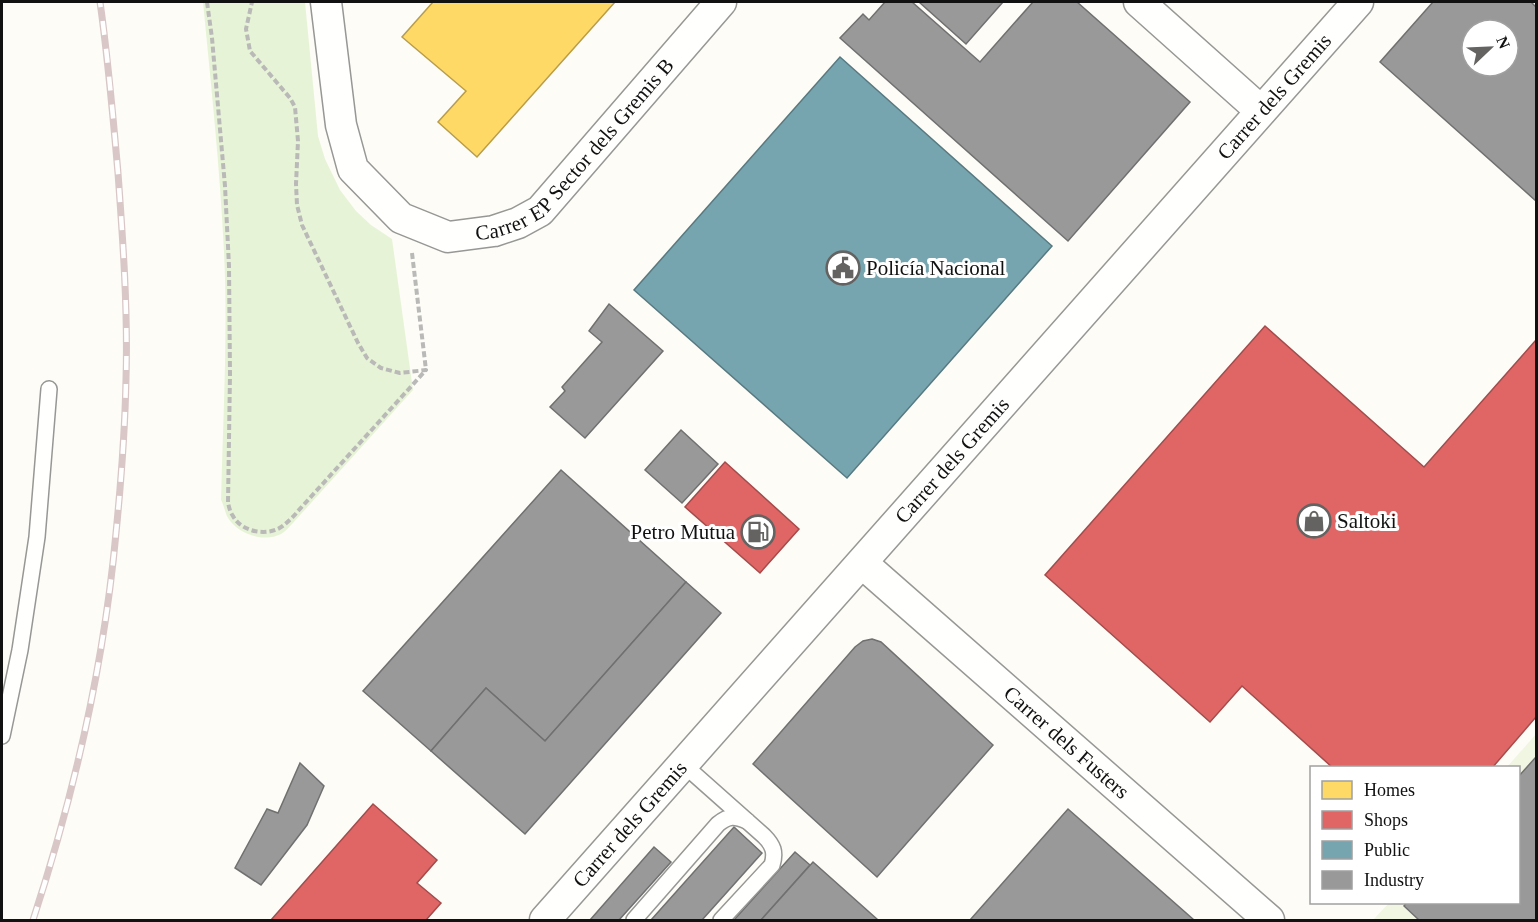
<svg xmlns="http://www.w3.org/2000/svg" width="1538" height="922" viewBox="0 0 1538 922" font-family="'Times New Roman',serif">
<style>
.green{fill:#e7f3d7}
.pitch{fill:#f0f6e1}
.homes{fill:#ffd966;stroke:#b89d4c;stroke-width:1.5}
.shops{fill:#e06666;stroke:#a24c4c;stroke-width:1.5}
.public{fill:#76a5af;stroke:#587980;stroke-width:1.5}
.industry{fill:#999;stroke:#707070;stroke-width:1.5;fill-rule:evenodd}
.lines{fill:none;stroke-linecap:round;stroke-linejoin:round}
.service-casing{stroke:#979795;stroke-width:18}
.minor-casing{stroke:#979795;stroke-width:33}
.path{stroke:#b9b9b8;stroke-width:4;stroke-dasharray:6 3;stroke-linecap:butt}
.service{stroke:#fffffe;stroke-width:15}
.minor{stroke:#fffffe;stroke-width:30}
.rail-casing{stroke:#d9c6c7;stroke-width:7}
.rail{stroke:#fff;stroke-width:4.5;stroke-dasharray:14;stroke-linecap:butt}
.labels{text-anchor:middle;stroke-width:6;stroke-linejoin:round;paint-order:stroke}
.street-label{font-size:21px;fill:#111;stroke:#fff}
.poi-label{font-size:21px;fill:#111;stroke:#fff;text-anchor:start}
</style>
<rect width="100%" height="100%" fill="#fdfcf7"/>
<path class="green" d="M 203,2 L 305,2 L 318,136 L 325,159 L 340,190 L 356,211 L 371,225 L 392,239 L 413,390 L 292,524 C 289,527 285,532 281,534 C 264,543 238,534 228,518 C 225,513 224,505 221,500 C 223,417 228,335 224,252 C 220,168 211,85 203,2 Z"/>
<path class="pitch" d="M 1536,734 L 1536,920 L 1373,920 L 1389,903 L 1518,902 L 1518,768 L 1507,767 Z"/>
<path class="homes" d="M 433,2 L 615,2 L 477,157 L 438,122 L 466,91 L 402,37 Z"/>
<g class="shops">
<path d="M 1265,326 L 1424,467 L 1536,340 L 1536,717 L 1492,768 L 1333,768 L 1242,686 L 1210,722 L 1045,575 Z"/>
<path d="M 725,462 L 799,529 L 760,573 L 685,507 Z"/>
<path d="M 373,804 L 437,860 L 417,883 L 441,903 L 426,920 L 271,920 Z"/>
</g>
<path class="public" d="M 840,57 L 1052,246 L 847,478 L 634,290 Z"/>
<g class="industry">
<path d="M 885,2 L 912,2 L 980,62 L 1033,2 L 1077,2 L 1190,102 L 1068,241 L 840,38 L 863,14 L 869,20 Z"/>
<path d="M 919,2 L 1003,2 L 966,44 Z"/>
<path d="M 1433,2 L 1531,2 L 1536,7 L 1536,201 L 1380,62 ZM 1472,30 L 1508,30 L 1508,66 L 1472,66 Z"/>
<path d="M 609,304 L 663,351 L 585,438 L 550,407 L 565,391 L 562,387 L 602,342 L 589,331 Z"/>
<path d="M 681,430 L 718,464 L 682,503 L 645,470 Z"/>
<path d="M 561,470 L 686,582 L 545,741 L 486,688 L 431,751 L 363,691 Z"/>
<path d="M 686,582 L 721,613 L 525,834 L 431,751 L 486,688 L 545,741 Z"/>
<path d="M 872,639 L 881,642 L 993,745 L 877,877 L 753,764 L 855,647 L 863,641 Z"/>
<path d="M 1536,757 L 1536,920 L 1419,920 L 1404,906 L 1407,902 L 1518,902 L 1518,777 Z"/>
<path d="M 300,763 L 324,786 L 307,825 L 261,885 L 235,868 L 267,809 L 278,813 Z"/>
<path d="M 1068,809 L 1194,920 L 970,920 Z"/>
<path d="M 734,827 L 762,853 L 702,920 L 651,920 Z"/>
<path d="M 654,847 L 671,862 L 619,920 L 590,920 Z"/>
<path d="M 795,852 L 810,865 L 761,920 L 734,920 Z"/>
<path d="M 813,862 L 878,920 L 761,920 Z"/>
</g>
<g class="lines">
<defs>
<g id="service">
<path d="M 2,736 L 20,650 L 37,537 L 49,389"/>
<path d="M 684,765 L 764,836 C 773,845 776,852 772,865 L 721,920"/>
<path d="M 634,920 L 718,824 C 729,815 735,816 747,821"/>
</g>
<g id="minor">
<path id="s1" d="M 326,2 L 341,125 L 353,169 L 401,218 L 448,237 L 494,231 L 518,223 L 540,211 L 721,2"/>
<path d="M 1139,2 L 1261,111"/>
<path id="s2" d="M 862,563 L 1269,920"/>
<path id="s3" d="M 545,920 L 1358,2"/>
</g>
</defs>
<use href="#service" class="service-casing"/>
<use href="#minor" class="minor-casing"/>
<g class="path">
<path d="M 207,2 L 212,38 L 225,186 L 229,266 L 230,374 L 228,503 C 229,507 230,512 233,516 C 242,533 270,537 284,525 C 289,521 294,516 298,511 L 426,370 L 400,373 L 381,368 L 367,358 L 358,343 L 302,225 L 297,205 L 296,184 L 298,141 L 295,107 L 290,98 L 250,51 L 246,29 L 252,2"/>
<path d="M 412,253 L 426,370"/>
</g>
<use href="#service" class="service"/>
<use href="#minor" class="minor"/>
<defs>
<path id="rail" d="M 33,920 C 74,795 104,664 116,533 C 121,482 125,430 126,379 C 128,311 123,242 118,173 C 113,116 108,58 100,2"/>
</defs>
<use href="#rail" class="rail-casing"/>
<use href="#rail" class="rail"/>
</g>
<defs>
<symbol id="civic-ring" viewBox="-11 -11 22 22"><circle r="9.5" fill="#fff" stroke="#646362" stroke-width="1.5"/><path d="M-.6-6.5H3V-4.5H.6V-3L4-1V1h2V6H-6V1h2V-1L-.6-3ZM-1.2 2.5V6h2.4V2.5Z" fill="#646362"/></symbol>
<symbol id="shop-ring" viewBox="-11 -11 22 22"><circle r="9.5" fill="#fff" stroke="#646362" stroke-width="1.5"/><path d="M-5-2.5h2.3a2.7 3.5 0 0 1 5.4 0H5L5.5 6h-11ZM-1.5-2.5h3a1.5 2.3 0 0 0-3 0Z" fill="#646362"/></symbol>
<symbol id="fuel-ring" viewBox="-11 -11 22 22"><circle r="9.5" fill="#fff" stroke="#646362" stroke-width="1.5"/><path d="M-5.5-6h7V0h2V4h1.3V-2.5L3-4.5l.8-.8L6-3V5H2.5V1h-1V6h-7ZM-4.2-4.7v3.2H.2V-4.7Z" fill="#646362"/></symbol>
</defs>
<g fill-rule="evenodd">
<use href="#civic-ring" x="824" y="249" width="38" height="38"/>
<use href="#shop-ring" x="1295" y="502" width="38" height="38"/>
<use href="#fuel-ring" x="739" y="513" width="38" height="38"/>
</g>
<g class="labels">
<g class="street-label">
<text dy="7" stroke="none"><textPath href="#s3" startOffset="1100">Carrer dels Gremis</textPath></text>
<text dy="7" stroke="none"><textPath href="#s1" startOffset="450">Carrer EP Sector dels Gremis B</textPath></text>
<text dy="7" stroke="none"><textPath href="#s3" startOffset="614">Carrer dels Gremis</textPath></text>
<text dy="7" stroke="none"><textPath href="#s2" startOffset="272">Carrer dels Fusters</textPath></text>
<text dy="7" stroke="none"><textPath href="#s3" startOffset="128">Carrer dels Gremis</textPath></text>
</g>
<g class="poi-label">
<text x="866" y="275">Policía Nacional</text>
<text x="1337" y="528">Saltoki</text>
<text x="735" y="539" text-anchor="end">Petro Mutua</text>
</g>
</g>
<rect width="1538" height="922" fill="none" stroke="#111111" stroke-width="6"/>
<rect x="1310" y="766" width="210" height="138" fill="#ffffff" stroke="#a0a0a0" stroke-width="1.5"/>
<rect x="1322" y="781" width="30" height="18" fill="#ffd966" stroke="#a0a0a0" stroke-width="1.5"/>
<text x="1364" y="796" font-size="18" fill="#111111">Homes</text>
<rect x="1322" y="811" width="30" height="18" fill="#e06666" stroke="#a0a0a0" stroke-width="1.5"/>
<text x="1364" y="826" font-size="18" fill="#111111">Shops</text>
<rect x="1322" y="841" width="30" height="18" fill="#76a5af" stroke="#a0a0a0" stroke-width="1.5"/>
<text x="1364" y="856" font-size="18" fill="#111111">Public</text>
<rect x="1322" y="871" width="30" height="18" fill="#999999" stroke="#a0a0a0" stroke-width="1.5"/>
<text x="1364" y="886" font-size="18" fill="#111111">Industry</text>
<g transform="translate(1490 48) rotate(67)"><circle r="28" fill="#ffffff" stroke="#a0a0a0" stroke-width="1.5"/>
<path d="M0-4.5L10 22L0 15L-10 22Z" fill="#646362"/>
<text y="-9" font-size="16" font-weight="bold" text-anchor="middle" fill="#111111">N</text>
</g>
</svg>
